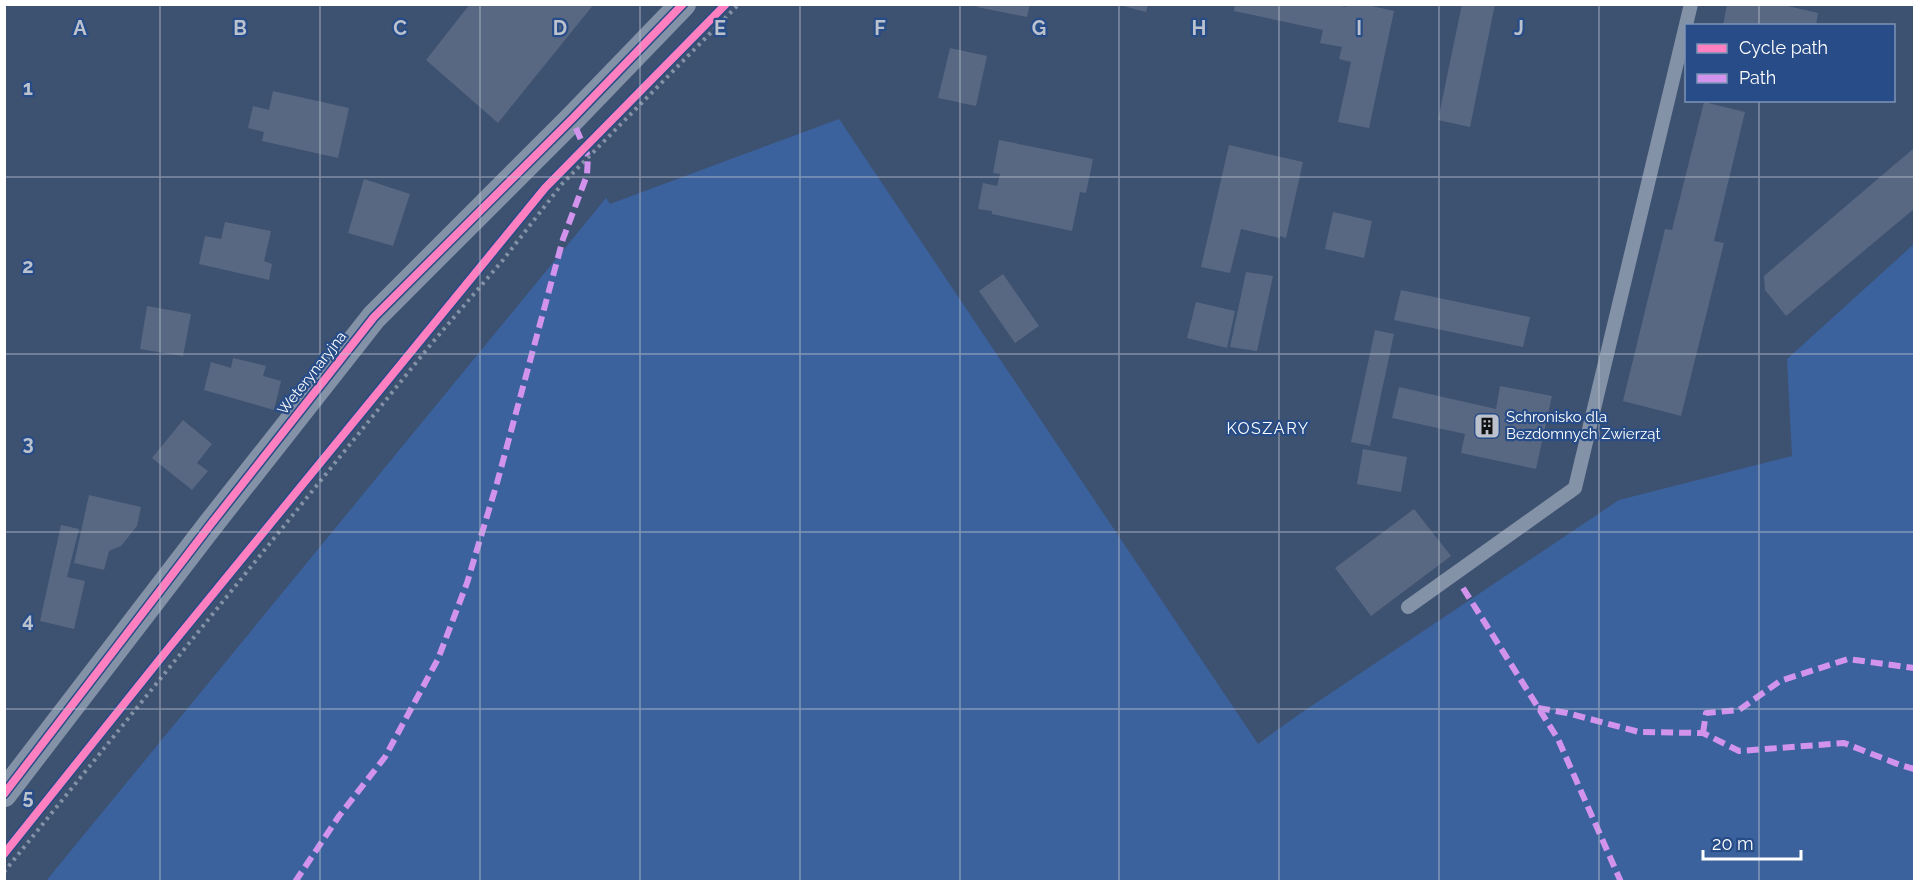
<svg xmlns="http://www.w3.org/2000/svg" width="1919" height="886" viewBox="0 0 1919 886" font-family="Raleway,sans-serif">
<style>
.green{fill:#3b629d}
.building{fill:#586882}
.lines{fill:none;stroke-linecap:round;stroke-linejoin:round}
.path{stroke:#8492a7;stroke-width:4;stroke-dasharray:3 4.5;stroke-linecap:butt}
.lane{stroke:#8492a7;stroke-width:14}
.street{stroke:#8492a7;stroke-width:26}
.quiet{stroke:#d193ec;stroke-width:6;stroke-dasharray:12 6;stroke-linecap:butt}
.cycleway-casing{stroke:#274c87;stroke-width:11}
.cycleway{stroke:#ff80c0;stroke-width:8}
.grid{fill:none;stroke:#bbc2cd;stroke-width:1.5;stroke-opacity:0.55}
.labels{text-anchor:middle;stroke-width:4.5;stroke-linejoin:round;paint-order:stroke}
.street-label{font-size:15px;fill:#fff;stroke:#274c87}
.poi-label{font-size:15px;fill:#fff;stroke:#274c87;text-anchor:start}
.neighbourhood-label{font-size:16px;letter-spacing:1.5px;fill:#fff;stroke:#274c87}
.grid-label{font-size:20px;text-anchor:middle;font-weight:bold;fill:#bbc2cd;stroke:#274c87;stroke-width:4.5;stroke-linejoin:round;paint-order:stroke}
</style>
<rect width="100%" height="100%" fill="#3d5171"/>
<path class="green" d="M 839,119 L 1258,744 L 1298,715 L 1619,500 L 1792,456 L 1787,359 L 1914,244 L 1914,881 L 46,881 L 606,198 L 610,204 Z"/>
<g class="building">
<path d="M 470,4 L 594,4 L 498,123 L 426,60 Z"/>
<path d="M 978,4 L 1030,4 L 1027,17 L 977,7 Z"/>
<path d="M 1116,4 L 1148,4 L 1146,12 Z"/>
<path d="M 1235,4 L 1333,4 L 1346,7 L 1347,4 L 1363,4 L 1394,11 L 1369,128 L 1338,122 L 1351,62 L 1339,59 L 1342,47 L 1320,43 L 1323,30 L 1234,11 Z"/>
<path d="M 1462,4 L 1495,4 L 1470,127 L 1438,120 Z"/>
<path d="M 1727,4 L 1779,4 L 1818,13 L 1816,26 L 1723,26 Z"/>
<path d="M 950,48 L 987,56 L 976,106 L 938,98 Z"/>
<path d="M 273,91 L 349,108 L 338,158 L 262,141 L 264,132 L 248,128 L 253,106 L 269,110 Z"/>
<path d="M 1704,102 L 1745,112 L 1714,241 L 1724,243 L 1681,416 L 1623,401 L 1665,229 L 1672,230 Z"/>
<path d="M 999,140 L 1093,159 L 1086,193 L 1080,192 L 1072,231 L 992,214 L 992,211 L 978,209 L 983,183 L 997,186 L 1000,174 L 993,173 Z"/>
<path d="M 1229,145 L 1303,162 L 1286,238 L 1280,236 L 1280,238 L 1241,229 L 1230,273 L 1201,267 Z"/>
<path d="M 1914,148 L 1914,209 L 1786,316 L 1765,290 L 1764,276 Z"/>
<path d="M 364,179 L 410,194 L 393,246 L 348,233 Z"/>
<path d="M 1333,212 L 1372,221 L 1364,258 L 1325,249 Z"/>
<path d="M 225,222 L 271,231 L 264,261 L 272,264 L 269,280 L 199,264 L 205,236 L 221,239 Z"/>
<path d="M 1246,272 L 1273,276 L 1257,351 L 1230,347 Z"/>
<path d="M 1003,274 L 1039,326 L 1015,343 L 979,291 Z"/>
<path d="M 1401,290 L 1530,317 L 1523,347 L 1394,320 Z"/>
<path d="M 1196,302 L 1235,311 L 1227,348 L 1187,338 Z"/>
<path d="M 147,306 L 191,314 L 183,356 L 140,349 Z"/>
<path d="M 1375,330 L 1394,334 L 1370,446 L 1351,442 Z"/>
<path d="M 233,358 L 266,366 L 263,376 L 281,381 L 274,410 L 204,390 L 211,362 L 231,368 Z"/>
<path d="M 1500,386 L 1552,396 L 1536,469 L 1461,453 L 1465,434 L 1392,418 L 1399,387 L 1496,409 Z"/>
<path d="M 183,420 L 212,444 L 197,463 L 208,471 L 192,490 L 152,458 Z"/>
<path d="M 1363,449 L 1407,457 L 1401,492 L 1357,484 Z"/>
<path d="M 89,495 L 141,507 L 137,526 L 121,546 L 109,551 L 104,570 L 74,563 Z"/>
<path d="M 1414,509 L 1451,556 L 1371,616 L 1335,568 Z"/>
<path d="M 61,525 L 79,529 L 67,577 L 85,581 L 74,629 L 40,621 Z"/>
</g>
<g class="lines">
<path class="path" d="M 4,872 L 432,343 L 503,260 L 562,184 L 739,4"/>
<path class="lane" d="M 1408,607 L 1575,488 L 1691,4"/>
<path class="street" d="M 4,794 L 211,524 L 374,317 L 572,119 L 683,4"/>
<g class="quiet">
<path d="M 1463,588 L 1558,739 L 1621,882"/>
<path d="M 1538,708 L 1567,713 L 1639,732 L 1703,733 L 1739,751 L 1844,743 L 1900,765 L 1914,769"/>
<path d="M 1703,733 L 1706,713 L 1739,710 L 1780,681 L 1848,659 L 1914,668"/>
<path d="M 295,882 L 339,816 L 385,757 L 438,659 L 467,583 L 497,483 L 563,239 L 587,175 L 588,156 L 572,119"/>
</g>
<defs>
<g id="cycleway">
<path d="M 4,794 L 211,524 L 374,317 L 572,119 L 683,4"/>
<path d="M 4,854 L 168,649 L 545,188 L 726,4"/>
</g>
</defs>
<use href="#cycleway" class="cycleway-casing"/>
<use href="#cycleway" class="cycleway"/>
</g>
<path class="grid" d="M 160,4 L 160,882M 320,4 L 320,882M 480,4 L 480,882M 640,4 L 640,882M 800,4 L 800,882M 960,4 L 960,882M 1119,4 L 1119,882M 1279,4 L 1279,882M 1439,4 L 1439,882M 1599,4 L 1599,882M 1759,4 L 1759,26M 1759,100 L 1759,882M 4,177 L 1914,177M 4,354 L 1914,354M 4,532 L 1914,532M 4,709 L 1914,709"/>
<defs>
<symbol id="building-square" viewBox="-11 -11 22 22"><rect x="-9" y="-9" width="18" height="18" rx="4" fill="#bbc2cd" stroke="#274c87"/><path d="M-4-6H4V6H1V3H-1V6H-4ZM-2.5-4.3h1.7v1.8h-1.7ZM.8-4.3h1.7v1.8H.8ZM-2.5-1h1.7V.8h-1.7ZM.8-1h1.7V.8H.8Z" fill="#111"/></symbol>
</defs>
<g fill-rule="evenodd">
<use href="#building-square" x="1472" y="411" width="30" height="30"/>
</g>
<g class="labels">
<g class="street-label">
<text transform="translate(312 373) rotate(-52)" y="5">Weterynaryjna</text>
</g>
<g class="poi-label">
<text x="1506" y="422">Schronisko dla<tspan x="1506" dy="17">Bezdomnych Zwierząt</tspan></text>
</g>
<g class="neighbourhood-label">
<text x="1268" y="434">KOSZARY</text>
</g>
</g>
<g class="grid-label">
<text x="80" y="35">A</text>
<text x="240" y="35">B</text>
<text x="400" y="35">C</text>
<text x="560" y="35">D</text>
<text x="720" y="35">E</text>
<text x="880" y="35">F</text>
<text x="1039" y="35">G</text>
<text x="1199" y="35">H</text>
<text x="1359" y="35">I</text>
<text x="1519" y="35">J</text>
<text x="28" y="95">1</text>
<text x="28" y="273">2</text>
<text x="28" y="450">3</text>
<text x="28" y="627">4</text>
<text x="28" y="804">5</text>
</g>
<rect width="1919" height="886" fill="none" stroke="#ffffff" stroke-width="12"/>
<rect x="1685" y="24" width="210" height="78" fill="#274c87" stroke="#7d94b7" stroke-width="1.5"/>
<rect x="1697" y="44" width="30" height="9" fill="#ff80c0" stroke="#7d94b7" stroke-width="1.5"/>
<text x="1739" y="54" font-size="18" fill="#ffffff">Cycle path</text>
<rect x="1697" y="74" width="30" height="9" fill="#d193ec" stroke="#7d94b7" stroke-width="1.5"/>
<text x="1739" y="84" font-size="18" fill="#ffffff">Path</text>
<path d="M1703 850v9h98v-9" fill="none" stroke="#ffffff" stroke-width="3"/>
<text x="1712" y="850" font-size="18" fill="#ffffff" stroke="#274c87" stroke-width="4.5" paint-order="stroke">20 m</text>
</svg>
